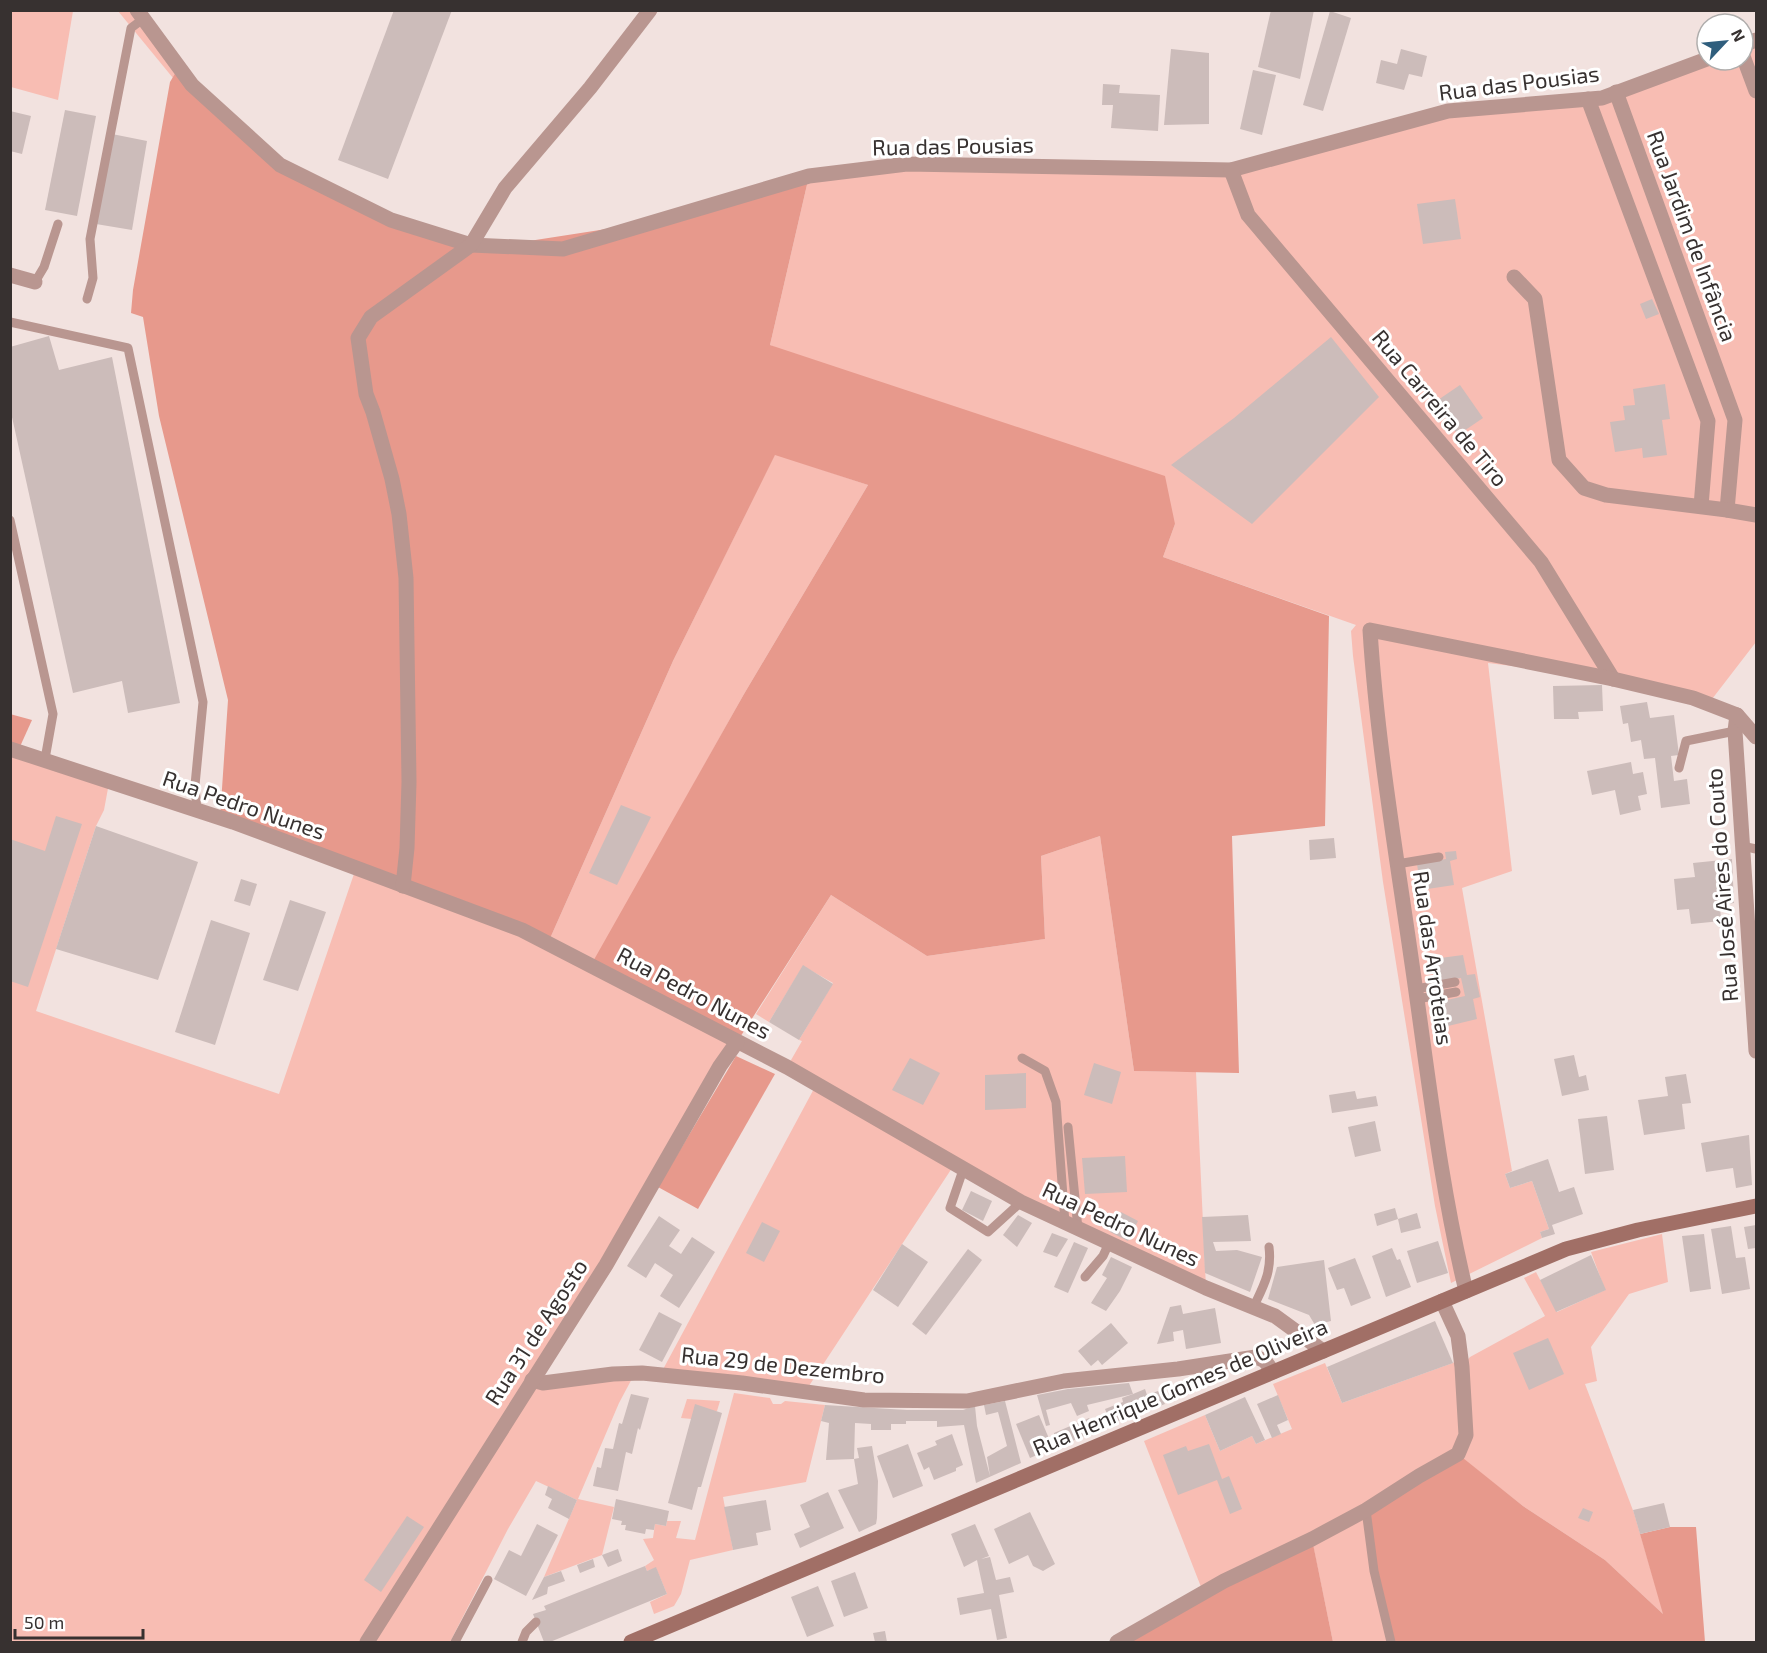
<svg xmlns="http://www.w3.org/2000/svg" width="1767" height="1653" viewBox="0 0 1767 1653" font-family="'Exo 2',sans-serif">
<style>
.green{fill:#f8bdb3}
.forest{fill:#e7998c}
.building{fill:#ccbcba}
.lines{fill:none;stroke-linecap:round;stroke-linejoin:round}
.lane{stroke:#b99690;stroke-width:9}
.street{stroke:#b99690;stroke-width:15}
.secondary{stroke:#a16f66;stroke-width:15}
.labels{text-anchor:middle;stroke-width:6;stroke-linejoin:round;paint-order:stroke}
.street-label{font-size:22px;fill:#373130;stroke:#fff}
</style>
<rect width="100%" height="100%" fill="#f2e2df"/>
<g class="green">
<path d="M 10,11 L 73,11 L 58,100 L 11,87 Z"/>
<path d="M 118,11 L 137,11 L 179,67 L 173,78 Z"/>
<path d="M 1756,41 L 1756,642 L 1709,703 L 1613,679 L 1488,663 L 1512,871 L 1462,888 L 1512,1171 L 1505,1174 L 1510,1188 L 1532,1181 L 1549,1229 L 1540,1232 L 1542,1238 L 1451,1283 L 1435,1206 L 1383,882 L 1353,656 L 1351,631 L 1356,625 L 1163,557 L 1175,524 L 770,345 L 809,176 L 907,164 L 1231,170 L 1448,111 L 1588,99 L 1707,60 L 1743,60 L 1743,45 Z"/>
<path d="M 775,454 L 868,485 L 744,694 L 597,957 L 737,1042 L 532,1380 L 635,1373 L 619,1403 L 578,1499 L 614,1507 L 602,1555 L 544,1577 L 577,1500 L 536,1481 L 508,1529 L 450,1642 L 11,1642 L 10,749 L 109,783 L 104,810 L 96,826 L 36,1011 L 279,1094 L 356,868 L 548,943 L 673,661 Z"/>
<path d="M 1100,836 L 1134,1071 L 1196,1072 L 1206,1288 L 954,1165 L 805,1392 L 660,1375 L 816,1085 L 787,1067 L 802,1041 L 799,1040 L 833,983 L 803,966 L 769,1022 L 756,1014 L 831,895 L 927,956 L 1045,939 L 1041,856 Z"/>
<path d="M 1662,1234 L 1668,1282 L 1629,1294 L 1591,1347 L 1597,1381 L 1585,1384 L 1634,1513 L 1664,1615 L 1605,1560 L 1523,1506 L 1458,1455 L 1203,1592 L 1144,1441 L 1205,1415 L 1220,1451 L 1252,1436 L 1256,1444 L 1292,1429 L 1273,1384 L 1325,1363 L 1342,1403 L 1461,1360 L 1462,1366 L 1470,1357 L 1545,1316 L 1524,1278 L 1536,1272 L 1557,1312 L 1605,1290 L 1591,1252 Z"/>
<path d="M 734,1393 L 770,1398 L 773,1404 L 781,1404 L 785,1401 L 825,1405 L 806,1482 L 723,1497 L 733,1550 L 690,1560 L 681,1594 L 674,1606 L 654,1614 L 650,1602 L 667,1594 L 656,1568 L 647,1571 L 645,1566 L 654,1560 L 643,1539 L 653,1538 L 655,1524 L 666,1526 L 667,1521 L 681,1521 L 676,1538 L 695,1540 Z"/>
<path d="M 687,1399 L 720,1401 L 717,1411 L 692,1419 L 681,1418 Z"/>
<path d="M 1365,1515 L 1389,1642 L 1333,1642 L 1313,1545 Z"/>
</g>
<g class="forest">
<path d="M 179,67 L 280,165 L 391,220 L 497,246 L 658,221 L 809,176 L 770,345 L 1165,476 L 1175,524 L 1163,557 L 1329,616 L 1325,826 L 1232,836 L 1239,1073 L 1134,1071 L 1100,836 L 1041,856 L 1045,939 L 927,956 L 831,895 L 737,1042 L 591,965 L 744,694 L 868,485 L 775,455 L 673,661 L 548,943 L 220,818 L 228,700 L 159,416 L 143,317 L 131,313 L 133,290 L 170,82 Z"/>
<path d="M 10,714 L 32,720 L 18,751 L 11,749 Z"/>
<path d="M 736,1056 L 775,1074 L 698,1209 L 658,1187 Z"/>
<path d="M 1458,1454 L 1523,1506 L 1605,1560 L 1663,1614 L 1640,1534 L 1670,1527 L 1696,1527 L 1705,1642 L 1393,1642 L 1377,1571 L 1369,1512 Z"/>
<path d="M 1312,1539 L 1333,1642 L 1117,1642 Z"/>
</g>
<g class="building">
<path d="M 394,10 L 452,10 L 388,179 L 338,160 Z"/>
<path d="M 1271,10 L 1314,10 L 1300,79 L 1258,67 Z"/>
<path d="M 1330,11 L 1351,18 L 1323,111 L 1303,105 Z"/>
<path d="M 1171,49 L 1209,53 L 1209,124 L 1164,125 Z"/>
<path d="M 1401,49 L 1427,56 L 1422,77 L 1409,74 L 1404,90 L 1376,83 L 1381,60 L 1397,64 Z"/>
<path d="M 1253,70 L 1276,75 L 1262,135 L 1240,129 Z"/>
<path d="M 1103,84 L 1120,85 L 1119,93 L 1160,95 L 1158,131 L 1111,128 L 1113,105 L 1102,105 Z"/>
<path d="M 65,110 L 96,116 L 77,216 L 45,210 Z"/>
<path d="M 10,111 L 31,116 L 22,154 L 10,151 Z"/>
<path d="M 112,134 L 147,141 L 132,230 L 96,224 Z"/>
<path d="M 1455,199 L 1461,239 L 1423,244 L 1417,204 Z"/>
<path d="M 1652,299 L 1659,314 L 1646,319 L 1640,304 Z"/>
<path d="M 49,336 L 59,370 L 112,357 L 180,703 L 128,713 L 122,681 L 73,693 L 10,408 L 10,347 Z"/>
<path d="M 1331,337 L 1379,397 L 1252,524 L 1171,465 L 1234,418 Z"/>
<path d="M 1665,384 L 1670,419 L 1662,420 L 1667,455 L 1643,458 L 1642,448 L 1615,452 L 1610,422 L 1625,420 L 1623,406 L 1635,405 L 1633,389 Z"/>
<path d="M 1460,385 L 1483,418 L 1458,435 L 1435,402 Z"/>
<path d="M 1602,685 L 1603,711 L 1578,712 L 1579,719 L 1554,719 L 1553,686 Z"/>
<path d="M 1647,702 L 1650,718 L 1674,715 L 1679,755 L 1671,756 L 1674,781 L 1687,779 L 1690,804 L 1661,808 L 1655,758 L 1644,759 L 1641,740 L 1631,742 L 1628,723 L 1623,724 L 1620,706 Z"/>
<path d="M 1631,762 L 1633,774 L 1643,772 L 1647,794 L 1638,796 L 1641,810 L 1620,815 L 1615,790 L 1592,795 L 1587,771 Z"/>
<path d="M 621,805 L 651,817 L 617,885 L 589,873 Z"/>
<path d="M 56,816 L 82,824 L 28,987 L 10,981 L 10,839 L 45,851 Z"/>
<path d="M 96,826 L 198,862 L 158,980 L 56,949 Z"/>
<path d="M 1334,838 L 1336,858 L 1310,860 L 1309,840 Z"/>
<path d="M 1456,851 L 1457,859 L 1450,861 L 1454,885 L 1421,890 L 1417,864 L 1446,859 L 1445,852 Z"/>
<path d="M 1732,859 L 1734,903 L 1720,905 L 1721,921 L 1691,924 L 1689,909 L 1677,910 L 1674,879 L 1695,877 L 1693,863 Z"/>
<path d="M 241,879 L 257,884 L 250,906 L 234,901 Z"/>
<path d="M 290,900 L 326,912 L 298,991 L 263,980 Z"/>
<path d="M 211,920 L 250,933 L 215,1045 L 175,1032 Z"/>
<path d="M 1463,955 L 1467,975 L 1475,974 L 1480,997 L 1473,999 L 1477,1019 L 1444,1027 L 1438,1002 L 1465,996 L 1461,978 L 1437,982 L 1433,959 Z"/>
<path d="M 803,965 L 833,984 L 799,1040 L 769,1022 Z"/>
<path d="M 1574,1055 L 1579,1077 L 1586,1075 L 1589,1090 L 1562,1096 L 1554,1059 Z"/>
<path d="M 910,1058 L 940,1073 L 923,1105 L 892,1090 Z"/>
<path d="M 1094,1063 L 1121,1072 L 1112,1104 L 1084,1095 Z"/>
<path d="M 1026,1073 L 1026,1108 L 985,1110 L 985,1075 Z"/>
<path d="M 1686,1074 L 1691,1103 L 1682,1104 L 1685,1129 L 1644,1135 L 1638,1100 L 1668,1096 L 1665,1077 Z"/>
<path d="M 1355,1091 L 1357,1099 L 1376,1096 L 1378,1106 L 1332,1113 L 1329,1095 Z"/>
<path d="M 1607,1116 L 1614,1170 L 1585,1174 L 1578,1119 Z"/>
<path d="M 1375,1121 L 1381,1151 L 1355,1157 L 1348,1127 Z"/>
<path d="M 1749,1135 L 1752,1185 L 1736,1188 L 1733,1168 L 1706,1172 L 1701,1143 Z"/>
<path d="M 1125,1156 L 1127,1192 L 1085,1194 L 1082,1158 Z"/>
<path d="M 1548,1159 L 1559,1192 L 1574,1187 L 1583,1214 L 1552,1225 L 1555,1234 L 1542,1238 L 1540,1232 L 1549,1229 L 1532,1181 L 1510,1188 L 1505,1174 Z"/>
<path d="M 971,1191 L 992,1201 L 983,1221 L 962,1210 Z"/>
<path d="M 1395,1208 L 1398,1219 L 1377,1226 L 1374,1214 Z"/>
<path d="M 1121,1212 L 1138,1221 L 1128,1241 L 1110,1232 Z"/>
<path d="M 1417,1213 L 1421,1228 L 1401,1233 L 1398,1219 Z"/>
<path d="M 1018,1215 L 1032,1223 L 1017,1247 L 1003,1235 Z"/>
<path d="M 1248,1215 L 1251,1241 L 1213,1242 L 1216,1251 L 1237,1250 L 1262,1257 L 1250,1292 L 1205,1273 L 1202,1217 Z"/>
<path d="M 659,1216 L 680,1230 L 669,1246 L 681,1254 L 692,1237 L 715,1252 L 679,1308 L 660,1296 L 673,1275 L 655,1263 L 646,1278 L 627,1266 Z"/>
<path d="M 762,1222 L 780,1231 L 764,1262 L 746,1253 Z"/>
<path d="M 1756,1225 L 1756,1248 L 1748,1249 L 1744,1227 Z"/>
<path d="M 1731,1226 L 1736,1258 L 1745,1257 L 1750,1289 L 1722,1294 L 1711,1229 Z"/>
<path d="M 1052,1233 L 1068,1239 L 1057,1257 L 1043,1252 Z"/>
<path d="M 1704,1234 L 1711,1289 L 1690,1292 L 1682,1236 Z"/>
<path d="M 1438,1241 L 1448,1273 L 1417,1283 L 1407,1251 Z"/>
<path d="M 1074,1242 L 1088,1248 L 1068,1293 L 1054,1287 Z"/>
<path d="M 902,1244 L 928,1262 L 898,1307 L 873,1290 Z"/>
<path d="M 1392,1248 L 1397,1260 L 1400,1259 L 1411,1287 L 1386,1297 L 1372,1256 Z"/>
<path d="M 968,1249 L 982,1260 L 926,1335 L 912,1324 Z"/>
<path d="M 1591,1255 L 1606,1290 L 1556,1312 L 1540,1280 Z"/>
<path d="M 1111,1257 L 1132,1267 L 1120,1291 L 1106,1311 L 1091,1303 L 1107,1278 L 1102,1275 Z"/>
<path d="M 1355,1258 L 1371,1298 L 1351,1306 L 1344,1288 L 1337,1290 L 1328,1268 Z"/>
<path d="M 1324,1260 L 1331,1321 L 1315,1325 L 1309,1315 L 1268,1299 L 1277,1267 Z"/>
<path d="M 1181,1305 L 1183,1314 L 1215,1308 L 1221,1343 L 1186,1349 L 1183,1330 L 1173,1332 L 1174,1341 L 1157,1344 L 1170,1307 Z"/>
<path d="M 659,1312 L 682,1324 L 662,1362 L 639,1350 Z"/>
<path d="M 1435,1321 L 1453,1363 L 1342,1403 L 1327,1367 Z"/>
<path d="M 1111,1323 L 1128,1343 L 1102,1365 L 1098,1360 L 1091,1366 L 1078,1351 Z"/>
<path d="M 1548,1338 L 1564,1374 L 1529,1390 L 1513,1353 Z"/>
<path d="M 1129,1383 L 1133,1394 L 1145,1389 L 1147,1395 L 1158,1391 L 1165,1404 L 1111,1424 L 1105,1409 L 1123,1402 L 1122,1398 L 1133,1394 L 1087,1405 L 1089,1411 L 1077,1416 L 1071,1403 L 1046,1410 L 1050,1425 L 1046,1426 L 1037,1395 L 1068,1389 Z"/>
<path d="M 631,1394 L 649,1398 L 640,1430 L 638,1428 L 632,1454 L 626,1452 L 618,1491 L 593,1486 L 597,1467 L 601,1468 L 605,1448 L 613,1449 L 619,1423 L 622,1424 Z"/>
<path d="M 1278,1395 L 1288,1420 L 1277,1425 L 1281,1434 L 1272,1438 L 1257,1404 Z"/>
<path d="M 1245,1397 L 1265,1440 L 1256,1444 L 1252,1436 L 1220,1451 L 1205,1415 Z"/>
<path d="M 1005,1401 L 1021,1463 L 976,1483 L 964,1425 L 937,1427 L 937,1421 L 906,1421 L 906,1424 L 891,1424 L 891,1430 L 871,1430 L 871,1424 L 855,1423 L 854,1459 L 826,1460 L 829,1423 L 821,1421 L 825,1405 L 907,1410 L 963,1410 L 975,1406 L 977,1426 L 990,1476 L 987,1457 L 1007,1446 L 998,1412 L 986,1415 L 984,1405 Z"/>
<path d="M 695,1404 L 722,1413 L 701,1487 L 698,1487 L 692,1510 L 668,1503 Z"/>
<path d="M 1039,1415 L 1053,1448 L 1030,1458 L 1016,1424 Z"/>
<path d="M 1089,1418 L 1097,1431 L 1057,1447 L 1054,1433 Z"/>
<path d="M 952,1434 L 963,1465 L 956,1468 L 956,1471 L 934,1480 L 929,1467 L 924,1470 L 917,1453 L 937,1445 L 935,1441 Z"/>
<path d="M 908,1444 L 923,1486 L 893,1498 L 877,1456 Z"/>
<path d="M 1209,1444 L 1222,1479 L 1229,1476 L 1242,1509 L 1230,1514 L 1217,1480 L 1178,1495 L 1163,1455 L 1186,1446 L 1188,1451 Z"/>
<path d="M 872,1446 L 878,1481 L 877,1518 L 876,1524 L 859,1532 L 838,1490 L 858,1484 L 854,1459 L 859,1458 L 857,1448 Z"/>
<path d="M 548,1486 L 577,1500 L 569,1519 L 548,1508 L 552,1499 L 545,1495 Z"/>
<path d="M 828,1492 L 844,1528 L 800,1548 L 794,1534 L 810,1527 L 800,1505 Z"/>
<path d="M 616,1499 L 669,1511 L 666,1526 L 655,1524 L 654,1530 L 646,1529 L 645,1534 L 625,1530 L 626,1525 L 621,1525 L 622,1521 L 612,1519 Z"/>
<path d="M 766,1500 L 771,1530 L 756,1533 L 758,1545 L 733,1550 L 724,1507 Z"/>
<path d="M 1664,1503 L 1670,1527 L 1640,1534 L 1633,1510 Z"/>
<path d="M 1583,1508 L 1593,1512 L 1589,1522 L 1578,1518 Z"/>
<path d="M 1030,1512 L 1055,1564 L 1043,1571 L 1033,1566 L 1028,1555 L 1009,1564 L 994,1529 Z"/>
<path d="M 407,1516 L 424,1527 L 381,1592 L 364,1580 Z"/>
<path d="M 537,1524 L 558,1535 L 526,1596 L 494,1579 L 509,1550 L 521,1556 Z"/>
<path d="M 975,1524 L 989,1556 L 981,1559 L 990,1557 L 996,1580 L 1010,1577 L 1014,1592 L 999,1595 L 1007,1638 L 997,1640 L 991,1609 L 960,1615 L 957,1598 L 984,1593 L 977,1560 L 964,1567 L 951,1534 Z"/>
<path d="M 618,1549 L 622,1561 L 608,1567 L 602,1555 Z"/>
<path d="M 593,1559 L 595,1567 L 580,1573 L 577,1565 Z"/>
<path d="M 645,1566 L 647,1571 L 656,1567 L 667,1594 L 550,1642 L 544,1642 L 533,1614 L 546,1610 L 544,1606 Z"/>
<path d="M 561,1571 L 565,1581 L 548,1587 L 547,1594 L 532,1600 L 544,1577 Z"/>
<path d="M 855,1572 L 868,1608 L 844,1617 L 831,1581 Z"/>
<path d="M 818,1586 L 834,1626 L 807,1637 L 791,1597 Z"/>
<path d="M 885,1631 L 887,1642 L 875,1642 L 873,1633 Z"/>
</g>
<g class="lines">
<g class="lane">
<path d="M 35,282 L 44,267 L 58,224"/>
<path d="M 87,299 L 93,278 L 90,239 L 131,28 L 143,19"/>
<path d="M 10,322 L 128,348 L 203,702 L 195,785 L 197,811"/>
<path d="M 10,520 L 53,714 L 45,759"/>
<path d="M 1679,768 L 1686,741 L 1735,731"/>
<path d="M 1742,846 L 1756,849"/>
<path d="M 1397,864 L 1439,857"/>
<path d="M 1416,989 L 1455,982"/>
<path d="M 1417,999 L 1456,992"/>
<path d="M 1022,1058 L 1045,1071 L 1056,1102 L 1065,1223"/>
<path d="M 1068,1127 L 1078,1229"/>
<path d="M 963,1170 L 950,1208 L 988,1232 L 1021,1202"/>
<path d="M 1085,1277 L 1103,1256 L 1109,1243"/>
<path d="M 1254,1306 C 1264,1285 1272,1271 1269,1247"/>
<path d="M 1366,1510 L 1374,1571 L 1391,1642"/>
<path d="M 455,1642 L 488,1580"/>
<path d="M 522,1642 L 526,1632 L 536,1622"/>
</g>
<g class="street">
<path d="M 137,10 L 192,85 L 280,165 L 391,220 L 471,245 L 563,249 L 809,176 L 907,164 L 1231,170 L 1448,111 L 1602,98 L 1707,59"/>
<path d="M 1743,45 L 1756,40"/>
<path d="M 1743,56 L 1756,91"/>
<path d="M 1616,92 L 1735,420 L 1727,510"/>
<path d="M 1588,99 L 1708,421 L 1701,506"/>
<path d="M 1231,170 L 1248,215 L 1541,562 L 1613,679"/>
<path d="M 10,275 L 35,282"/>
<path d="M 1514,277 L 1535,299 L 1559,460 L 1584,488 L 1606,495 L 1727,510 L 1756,515"/>
<path d="M 1737,715 L 1735,731 L 1756,1051"/>
<path d="M 10,749 L 233,822 L 522,930 L 787,1067 L 1021,1202 L 1206,1288 L 1275,1316 L 1323,1351"/>
<path d="M 403,886 L 407,848 L 409,782 L 406,578 L 399,514 L 392,479 L 373,412 L 366,394 L 358,338 L 371,317 L 471,245 L 505,188 L 590,88 L 650,10"/>
<path d="M 1466,1291 C 1440,1184 1428,1073 1412,964 C 1396,852 1377,742 1370,630 L 1613,679 L 1693,698 L 1737,715 L 1756,737"/>
<path d="M 532,1380 L 543,1383 L 613,1374 L 642,1373 L 742,1383 L 864,1400 L 967,1401 L 1064,1381 L 1178,1369 L 1256,1357 L 1265,1361 L 1273,1372"/>
<path d="M 367,1642 L 606,1265 L 720,1066 L 737,1042"/>
<path d="M 1117,1642 L 1224,1581 L 1312,1539 L 1366,1510 L 1419,1476 L 1458,1454 L 1466,1435 L 1462,1367 L 1458,1336 L 1442,1301"/>
</g>
<path class="secondary" d="M 631,1642 L 1566,1249 L 1638,1230 L 1756,1206"/>
</g>
<g class="labels">
<g class="street-label">
<text transform="translate(1519 83) rotate(-7)" y="8">Rua das Pousias</text>
<text transform="translate(953 146) rotate(-1)" y="8">Rua das Pousias</text>
<text transform="translate(1692 236) rotate(70)" y="8">Rua Jardim de Infância</text>
<text transform="translate(1440 408) rotate(50)" y="8">Rua Carreira de Tiro</text>
<text transform="translate(244 805) rotate(19)" y="8">Rua Pedro Nunes</text>
<text transform="translate(1722 885) rotate(-94)" y="8">Rua José Aires do Couto</text>
<text transform="translate(1433 958) rotate(82)" y="8">Rua das Arroteias</text>
<text transform="translate(694 993) rotate(28)" y="8">Rua Pedro Nunes</text>
<text transform="translate(1121 1224) rotate(25)" y="8">Rua Pedro Nunes</text>
<text transform="translate(536 1332) rotate(-57)" y="8">Rua 31 de Agosto</text>
<text transform="translate(783 1365) rotate(6)" y="8">Rua 29 de Dezembro</text>
<text transform="translate(1180 1387) rotate(-23)" y="8">Rua Henrique Gomes de Oliveira</text>
</g>
</g>
<rect width="1767" height="1653" fill="none" stroke="#373130" stroke-width="24"/>
<g transform="translate(1725 42) rotate(64)"><circle r="28" fill="#ffffff" stroke="#afadac" stroke-width="1.5"/>
<path d="M0-4.5L10 22L0 15L-10 22Z" fill="#2f5e7d"/>
<text y="-9" font-size="16" font-weight="bold" text-anchor="middle" fill="#373130">N</text>
</g>
<path d="M15 1629v9h128v-9" fill="none" stroke="#373130" stroke-width="3"/>
<text x="24" y="1629" font-size="18" fill="#373130" stroke="#ffffff" stroke-width="4.5" paint-order="stroke">50 m</text>
</svg>
